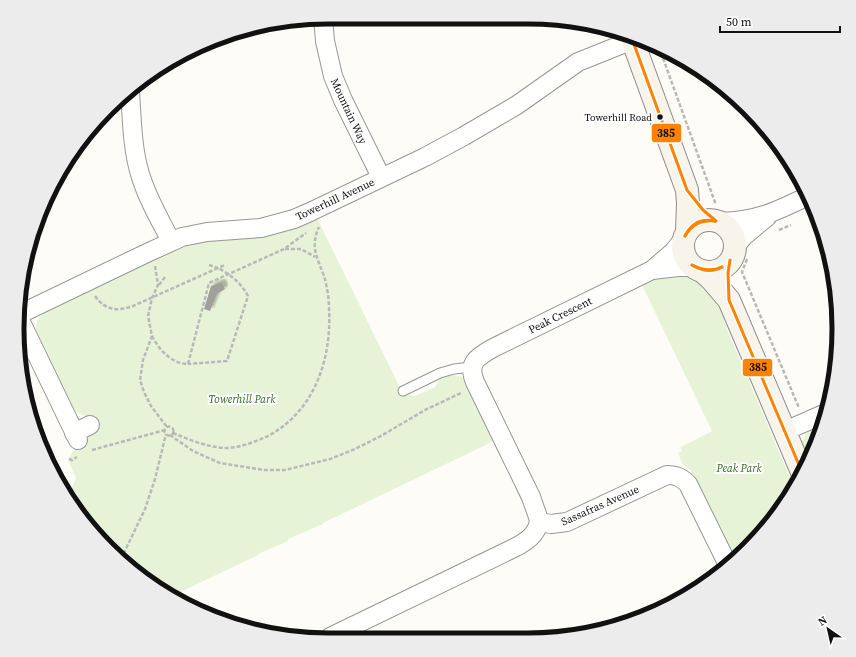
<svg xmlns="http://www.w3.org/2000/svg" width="856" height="657" viewBox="0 0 856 657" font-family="'Source Serif 4',serif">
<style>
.green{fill:#e7f3d7}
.building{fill:#a19f9c;filter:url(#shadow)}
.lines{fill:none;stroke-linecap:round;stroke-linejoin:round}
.lane-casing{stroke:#979795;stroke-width:11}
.street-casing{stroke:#979795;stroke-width:20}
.secondary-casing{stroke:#8e8d8b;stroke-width:24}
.path{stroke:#b9b9b8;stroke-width:2.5;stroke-dasharray:4 2;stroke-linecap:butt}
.lane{stroke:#fffffe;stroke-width:9}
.street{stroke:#fffffe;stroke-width:18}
.secondary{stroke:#f6f4eb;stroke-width:22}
.bus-1-casing{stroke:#fff;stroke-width:6}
.bus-1{stroke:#ff8200;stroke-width:3}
.bus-dot{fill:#111;stroke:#fff;stroke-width:1.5}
.labels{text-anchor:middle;stroke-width:4;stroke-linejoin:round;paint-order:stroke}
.bus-label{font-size:10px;fill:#111;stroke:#fff;text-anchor:end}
.street-label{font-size:11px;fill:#111;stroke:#fff}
.park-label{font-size:11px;font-style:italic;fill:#2f6b1f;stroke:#fff}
.rim{fill:none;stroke:#111;stroke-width:5}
.line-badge{stroke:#fff;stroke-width:1.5}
.pale-badge-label{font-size:11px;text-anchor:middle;font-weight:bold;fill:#111}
</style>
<defs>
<filter id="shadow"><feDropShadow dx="3.5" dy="-3.5" stdDeviation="1" flood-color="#0004"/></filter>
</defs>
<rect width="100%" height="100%" fill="#fdfcf7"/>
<g class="green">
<path d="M 317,218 L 404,396 L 406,395 L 415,396 L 435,387 L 441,378 L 453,375 L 462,377 L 494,441 L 323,523 L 323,524 L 288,539 L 288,541 L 258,554 L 258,555 L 172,596 L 156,588 L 108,549 L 69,501 L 68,498 L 76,478 L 68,460 L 73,451 L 85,445 L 90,434 L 99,428 L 94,417 C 84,416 77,415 71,406 L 35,332 L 37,321 L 44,312 L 171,251 L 187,245 L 210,240 L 245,238 Z"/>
<path d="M 689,273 L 709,284 L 724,313 L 724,321 L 726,327 L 794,487 C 781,512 757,542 734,560 L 696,480 L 690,470 L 683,465 L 678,453 L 682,451 L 680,447 L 681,447 L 712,431 L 642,285 L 661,276 Z"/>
<path d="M 822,424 L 815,448 L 809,460 L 801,443 L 808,431 Z"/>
</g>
<path class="building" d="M 222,282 L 225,289 L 217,294 L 210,311 L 204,309 L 211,286 Z"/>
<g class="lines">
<defs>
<path id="lane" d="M 403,391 L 440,373 L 454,369 L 472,367"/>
<g id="street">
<path d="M 323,18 L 325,41 L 333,76 L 343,100 L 381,177"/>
<path d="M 130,92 C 132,119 132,148 140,174 C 147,198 160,220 171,241"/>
<path d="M 720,222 C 757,221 775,212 808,196"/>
<path d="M 734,248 L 744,236 L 767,217"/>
<path d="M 652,270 L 678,267 L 694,267"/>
<path d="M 20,314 L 149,252 L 182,237 L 207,232 L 261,228 L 294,219 L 310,212 L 425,157 L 464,136 L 517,105 L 578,62 L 633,40"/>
<path d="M 20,320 L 78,440"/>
<path d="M 785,431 L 826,413"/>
<path d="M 74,433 L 90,425"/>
<path d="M 539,522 L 538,517 L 531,497 L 475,382 C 467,363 477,357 493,348 L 652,270 L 674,251 L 684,238"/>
<path d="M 330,637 L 516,547 C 527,541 536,535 539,522 L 551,524 L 567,522 L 667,475 C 676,475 681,477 688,484 L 728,565"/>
</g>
<g id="secondary">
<path d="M 631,36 L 687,190 L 688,203 L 687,231"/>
<circle cx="709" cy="246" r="26"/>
<path d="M 702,271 L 711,279 L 729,300 L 802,472"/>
</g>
</defs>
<use href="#lane" class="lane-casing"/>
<use href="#street" class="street-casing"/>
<use href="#secondary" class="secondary-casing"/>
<g class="path">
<path d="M 659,47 L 716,205"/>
<path d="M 779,230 L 791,225"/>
<path d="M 285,249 L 301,249 L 315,257"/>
<path d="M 747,259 L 742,272 L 799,408"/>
<path d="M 209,265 L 218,268 L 225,265"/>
<path d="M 155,266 L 158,285 L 152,298 L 148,316 L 152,336 L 143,360 L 140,380 L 144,392 L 151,406 L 167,427"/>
<path d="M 159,285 L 165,277"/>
<path d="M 95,296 C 105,310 117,312 133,306 L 218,268 C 231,275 241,283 248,296 L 227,361 L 188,364"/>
<path d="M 152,336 C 159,350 172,364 188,364 L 209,283 L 284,249 L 306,233"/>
<circle cx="169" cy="431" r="4.5"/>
<path d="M 173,433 C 190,440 209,448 228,448 C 241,447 254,442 266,437 C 314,413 332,359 329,309 C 329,298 327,286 324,276 C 317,257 310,247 319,227"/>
<path d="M 170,435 L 193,451 L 220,463 L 264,470 L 285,470 L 330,459 L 355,449 L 379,437 L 427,409 L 461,393"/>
<path d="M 812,436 L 816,446"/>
<path d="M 92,450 L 165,430"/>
<path d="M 69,459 L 72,460 L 77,457"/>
<path d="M 121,559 L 145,509 L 155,479 L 166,434"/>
</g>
<use href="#lane" class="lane"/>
<use href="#street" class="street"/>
<use href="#secondary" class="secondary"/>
<defs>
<g id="bus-1">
<path d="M 631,36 L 687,190 L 703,210 L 716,221"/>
<path d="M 685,236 C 691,224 701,218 715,221"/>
<path d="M 685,236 C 692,224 701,220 715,221"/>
<path d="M 730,260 L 728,273 L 729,300 L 802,472"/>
<path d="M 692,265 C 702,270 712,272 722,267"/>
<path d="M 692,265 C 702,271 712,273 722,267"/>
</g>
</defs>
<use href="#bus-1" class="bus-1-casing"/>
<use href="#bus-1" class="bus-1"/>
</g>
<circle class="bus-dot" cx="660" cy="117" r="3.5"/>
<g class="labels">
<g class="bus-label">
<text x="652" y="121">Towerhill Road</text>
</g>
<g class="street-label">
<text transform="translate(349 111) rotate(65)" y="4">Mountain Way</text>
<text transform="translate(335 199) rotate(-25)" y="4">Towerhill Avenue</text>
<text transform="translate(560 315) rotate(-26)" y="4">Peak Crescent</text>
<text transform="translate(600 505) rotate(-24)" y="4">Sassafras Avenue</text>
</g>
<g class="park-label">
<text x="242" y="403">Towerhill Park</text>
<text x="739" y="472">Peak Park</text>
</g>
</g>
<path d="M0 0H856V657H0ZM328 24H528A304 304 0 0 1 832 328V329A304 304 0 0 1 528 633H328A304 304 0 0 1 24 329V328A304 304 0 0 1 328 24Z" fill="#ececec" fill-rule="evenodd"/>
<path class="rim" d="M328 24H528A304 304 0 0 1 832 328V329A304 304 0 0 1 528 633H328A304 304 0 0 1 24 329V328A304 304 0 0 1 328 24Z"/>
<g class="line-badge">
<rect x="651" y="123" width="31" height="20" rx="4" fill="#ff8200"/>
<rect x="742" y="358" width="31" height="19" rx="4" fill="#ff8200"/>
</g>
<g class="pale-badge-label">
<text x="666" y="137">385</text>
<text x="758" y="371">385</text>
</g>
<g transform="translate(828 629) rotate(326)" stroke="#ffffff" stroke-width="3" paint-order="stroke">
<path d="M0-3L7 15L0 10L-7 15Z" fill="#111111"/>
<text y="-6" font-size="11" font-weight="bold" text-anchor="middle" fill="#111111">N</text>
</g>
<path d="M720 26v6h120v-6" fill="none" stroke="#111111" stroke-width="2"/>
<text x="726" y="26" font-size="12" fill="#111111" stroke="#ffffff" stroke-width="3" paint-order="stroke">50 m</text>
</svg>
